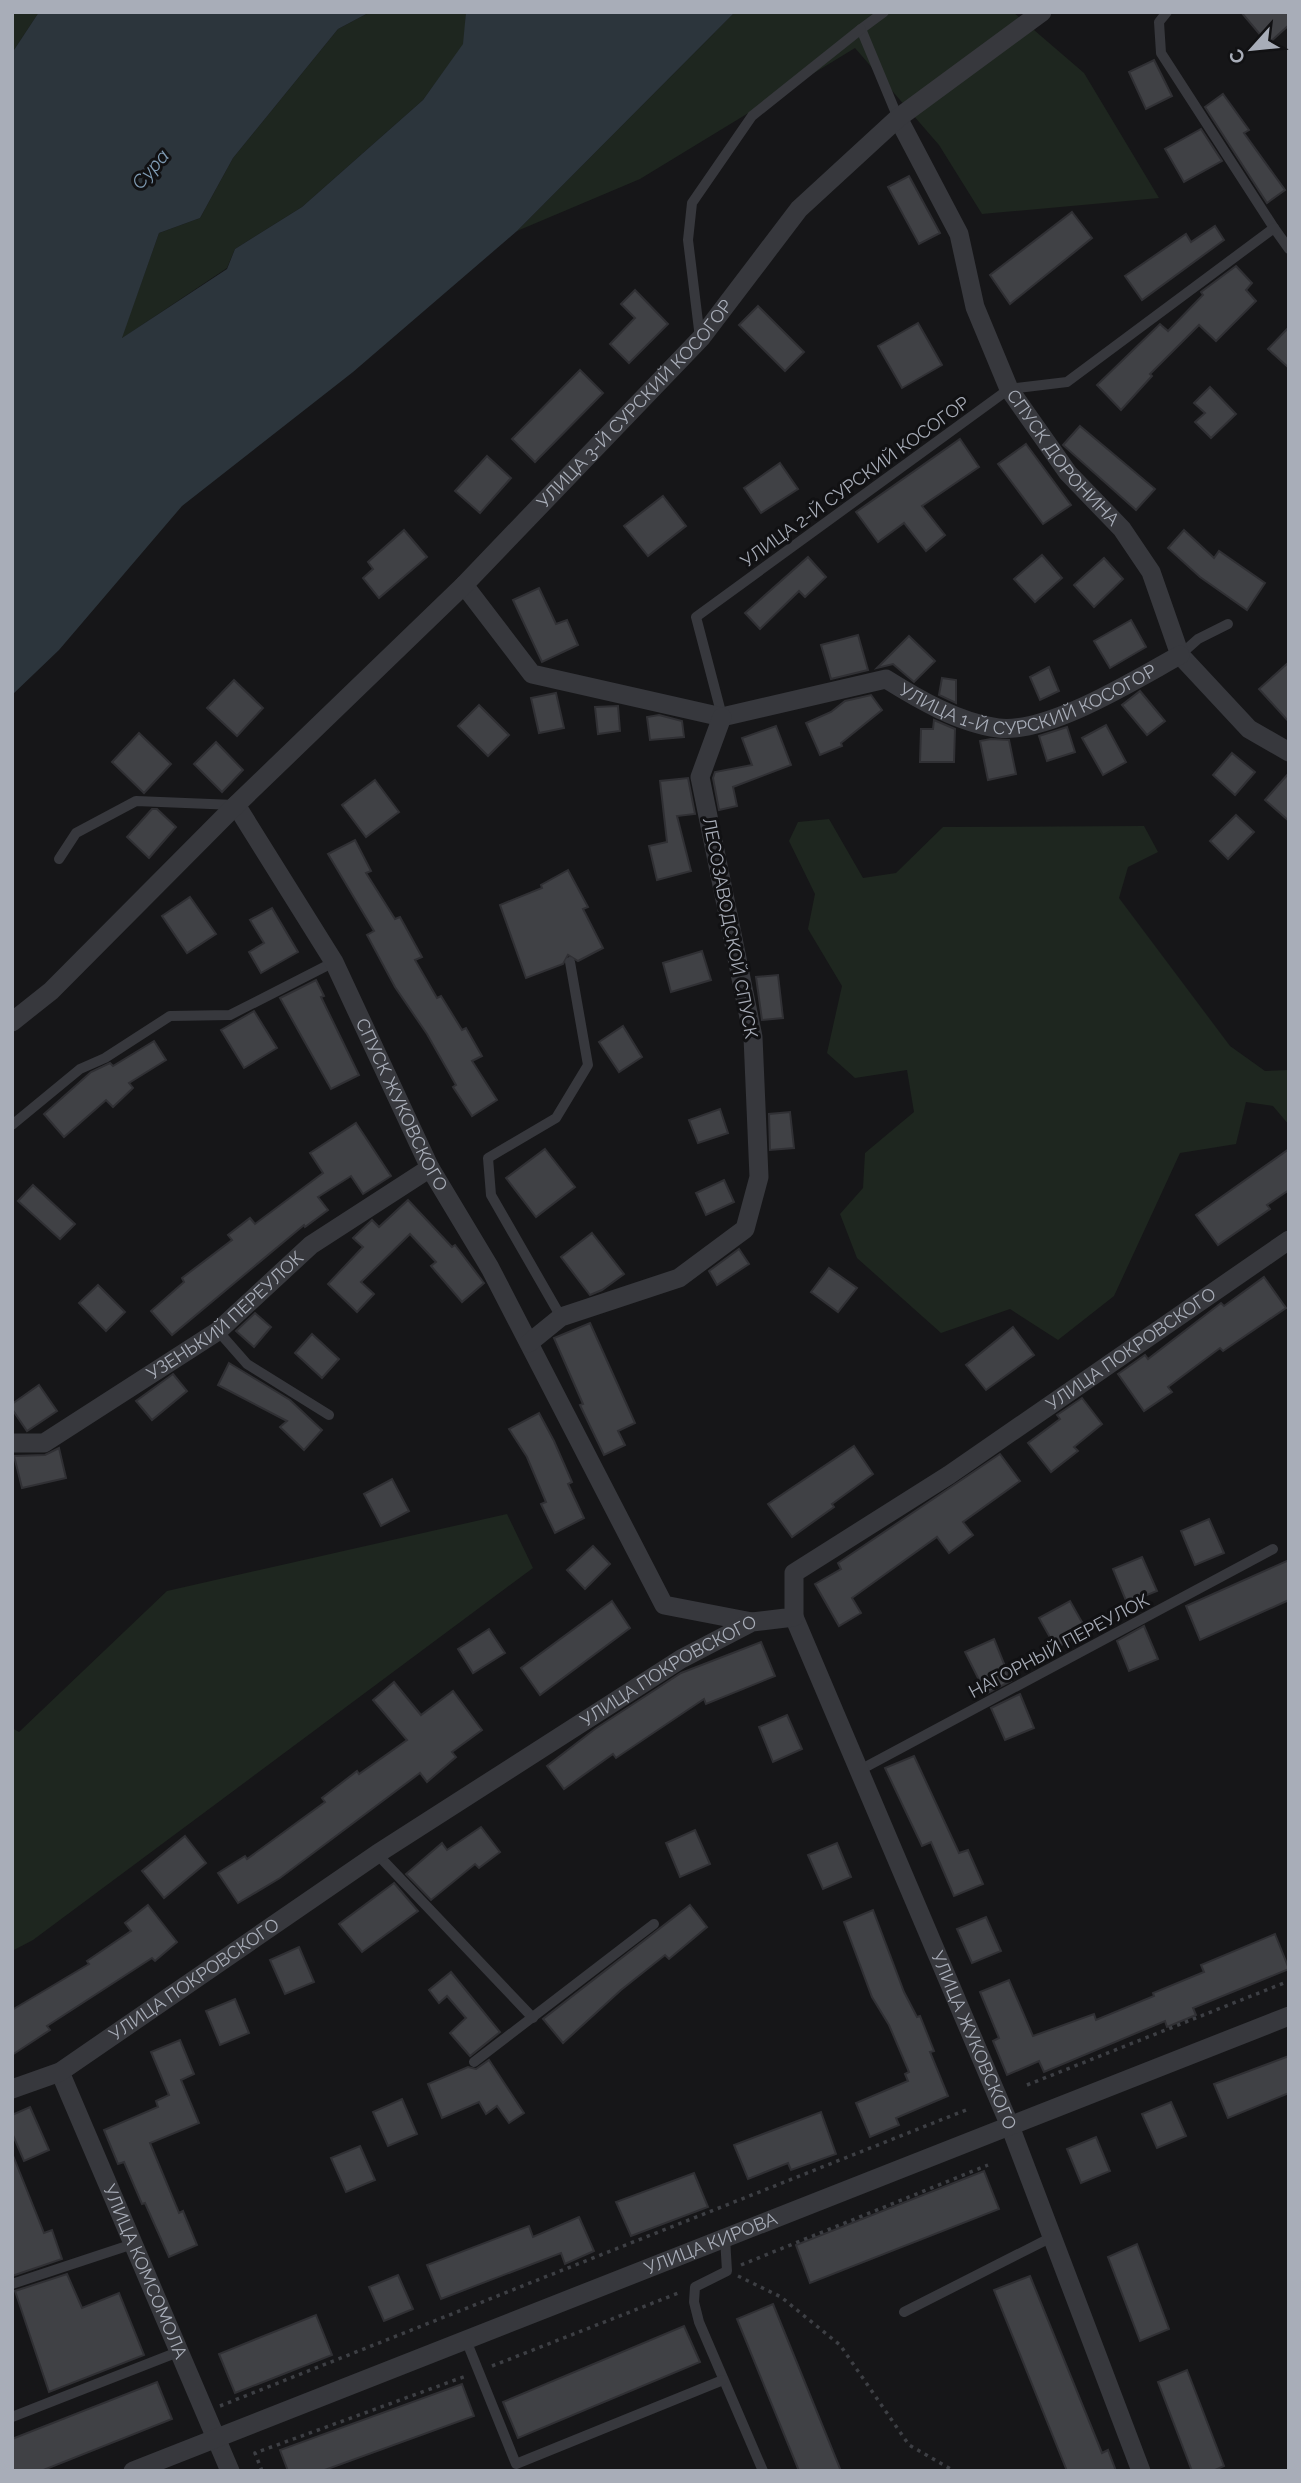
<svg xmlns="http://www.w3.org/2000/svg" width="1301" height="2483" viewBox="0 0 1301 2483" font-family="Raleway,sans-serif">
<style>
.green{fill:#1e261f}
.water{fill:#2c353c}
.building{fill:#404145;stroke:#303034;stroke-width:2}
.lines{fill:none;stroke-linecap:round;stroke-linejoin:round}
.path{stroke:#3d3f44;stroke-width:3.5;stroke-dasharray:3.5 5;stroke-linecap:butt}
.lane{stroke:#37383d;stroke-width:10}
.street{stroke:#37383d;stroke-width:19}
.labels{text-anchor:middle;stroke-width:6;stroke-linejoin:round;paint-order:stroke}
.street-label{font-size:18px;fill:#a8adb8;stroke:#111113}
.water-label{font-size:19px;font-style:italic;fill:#7f9bb3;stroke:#111113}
</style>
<rect width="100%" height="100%" fill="#161618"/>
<g class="green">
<path d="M 12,12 L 39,12 L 12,53 Z"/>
<path d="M 370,12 L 466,12 L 464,44 L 423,100 L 302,207 L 235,249 L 227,268 L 121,339 L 159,233 L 200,218 L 233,158 L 338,29 Z"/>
<path d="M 735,12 L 1013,12 L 1084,73 L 1159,198 L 982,214 L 939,145 L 855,48 L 640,179 L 517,231 Z"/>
<path d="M 829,819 L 863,878 L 896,873 L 943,827 L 1144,826 L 1158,852 L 1128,867 L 1119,898 L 1230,1046 L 1265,1071 L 1289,1070 L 1289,1125 L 1273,1106 L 1246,1102 L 1236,1144 L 1180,1153 L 1114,1296 L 1058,1340 L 1010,1309 L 941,1333 L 857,1258 L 840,1214 L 863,1188 L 865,1153 L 914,1112 L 907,1070 L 855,1078 L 827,1053 L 842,986 L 808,929 L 815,894 L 789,841 L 798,822 Z"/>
<path d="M 507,1514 L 533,1568 L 33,1940 L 12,1951 L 12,1728 L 19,1732 L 167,1591 Z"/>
</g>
<path class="water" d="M 39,12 L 370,12 L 338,29 L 233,158 L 200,218 L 159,233 L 122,338 L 227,269 L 235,249 L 302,207 L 423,100 L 463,44 L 466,12 L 735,12 L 517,231 L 353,372 L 182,506 L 59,650 L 12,695 L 12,53 Z"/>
<g class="building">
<path d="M 1241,12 L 1289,12 L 1289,25 L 1268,44 Z"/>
<path d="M 1154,60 L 1172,96 L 1146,109 L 1129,72 Z"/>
<path d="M 1223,94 L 1249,130 L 1244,133 L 1285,190 L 1267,203 L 1205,107 Z"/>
<path d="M 1201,129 L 1222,161 L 1184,182 L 1165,149 Z"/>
<path d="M 909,176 L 940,233 L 919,244 L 888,187 Z"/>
<path d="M 1072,212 L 1092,238 L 1010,304 L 990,275 Z"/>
<path d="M 1215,226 L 1224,240 L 1142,300 L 1125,276 L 1186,234 L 1191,242 Z"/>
<path d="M 1236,266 L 1252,283 L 1246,290 L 1256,301 L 1216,341 L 1199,325 L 1150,374 L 1152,376 L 1121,410 L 1097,385 L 1160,324 L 1168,331 L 1203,295 L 1201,292 Z"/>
<path d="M 635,290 L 668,324 L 629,363 L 610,344 L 635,318 L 621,304 Z"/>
<path d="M 758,306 L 804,352 L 785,371 L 739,325 Z"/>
<path d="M 918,323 L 942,365 L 902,388 L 878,346 Z"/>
<path d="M 1289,327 L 1289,368 L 1268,349 Z"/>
<path d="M 580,370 L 603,393 L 535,462 L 512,439 Z"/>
<path d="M 1210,387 L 1236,414 L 1211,438 L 1195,422 L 1205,413 L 1194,403 Z"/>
<path d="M 1080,426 L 1155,489 L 1136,510 L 1063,445 Z"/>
<path d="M 960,439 L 979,467 L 922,506 L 945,535 L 926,551 L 904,523 L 878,542 L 856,512 Z"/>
<path d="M 1026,444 L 1071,505 L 1043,524 L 998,464 Z"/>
<path d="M 487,456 L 511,478 L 480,513 L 455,491 Z"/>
<path d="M 780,463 L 798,489 L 761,513 L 744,488 Z"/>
<path d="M 663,496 L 686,526 L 648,556 L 624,526 Z"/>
<path d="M 404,530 L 427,557 L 379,598 L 363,578 L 373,569 L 368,562 Z"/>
<path d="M 1184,530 L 1214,558 L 1219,551 L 1265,583 L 1247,610 L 1200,577 L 1168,548 Z"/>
<path d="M 1042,555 L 1062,578 L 1035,602 L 1014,579 Z"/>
<path d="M 808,557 L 826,577 L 805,597 L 799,591 L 760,629 L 745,613 Z"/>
<path d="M 1104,558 L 1123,579 L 1094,607 L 1074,585 Z"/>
<path d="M 539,588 L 556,624 L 567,620 L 578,645 L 542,662 L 513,600 Z"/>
<path d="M 1131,620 L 1146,647 L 1110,668 L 1094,641 Z"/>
<path d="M 858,635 L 868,670 L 831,679 L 821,645 Z"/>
<path d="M 909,636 L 935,661 L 914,682 L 893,664 L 877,668 Z"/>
<path d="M 1289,662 L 1289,722 L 1259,689 Z"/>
<path d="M 1049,667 L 1059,691 L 1040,700 L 1030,677 Z"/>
<path d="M 942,678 L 956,680 L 956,703 L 939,695 Z"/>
<path d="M 234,680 L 263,708 L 237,736 L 207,708 Z"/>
<path d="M 1140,691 L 1165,721 L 1147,735 L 1122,705 Z"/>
<path d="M 556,693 L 564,728 L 539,733 L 531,698 Z"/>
<path d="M 871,695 L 882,710 L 841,743 L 842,746 L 820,755 L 806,723 L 831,712 L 845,701 Z"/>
<path d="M 479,705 L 509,735 L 488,756 L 458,726 Z"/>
<path d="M 618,706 L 620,731 L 598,734 L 595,707 Z"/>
<path d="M 659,715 L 682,721 L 684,737 L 650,740 L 647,717 Z"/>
<path d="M 934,720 L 955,729 L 954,762 L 920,762 L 921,729 L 933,729 Z"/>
<path d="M 1106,725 L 1126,762 L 1103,775 L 1082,738 Z"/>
<path d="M 776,726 L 791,765 L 733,787 L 737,806 L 719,810 L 713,778 L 715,772 L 752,765 L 742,738 Z"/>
<path d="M 1067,727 L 1075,752 L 1047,761 L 1039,736 Z"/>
<path d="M 139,733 L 171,764 L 144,793 L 112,762 Z"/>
<path d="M 991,739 L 1009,740 L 1016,774 L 988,780 L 980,741 Z"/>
<path d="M 216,742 L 243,770 L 222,792 L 194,764 Z"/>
<path d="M 1232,753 L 1255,772 L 1235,795 L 1213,775 Z"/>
<path d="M 1289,773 L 1289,821 L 1265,800 Z"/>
<path d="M 688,778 L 695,814 L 677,816 L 691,871 L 657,880 L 649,846 L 667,842 L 660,781 Z"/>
<path d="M 375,780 L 399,812 L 366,837 L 342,805 Z"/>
<path d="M 152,809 L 157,809 L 176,827 L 149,858 L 127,837 Z"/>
<path d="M 1236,815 L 1254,832 L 1228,859 L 1210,841 Z"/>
<path d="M 355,840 L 371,871 L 366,873 L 395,919 L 400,917 L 422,957 L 415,960 L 437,998 L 441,996 L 462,1030 L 466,1028 L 482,1056 L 472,1061 L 497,1100 L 472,1116 L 453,1087 L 456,1085 L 427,1034 L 395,987 L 367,935 L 374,931 L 328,854 Z"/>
<path d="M 568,870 L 588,907 L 583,909 L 603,948 L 578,961 L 568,955 L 563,964 L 526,978 L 500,905 L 542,888 L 541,885 Z"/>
<path d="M 190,897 L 216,934 L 187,953 L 162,916 Z"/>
<path d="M 272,908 L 298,952 L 261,973 L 249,952 L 264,943 L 250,920 Z"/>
<path d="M 702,951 L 711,980 L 671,992 L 663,963 Z"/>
<path d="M 778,975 L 783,1018 L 762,1020 L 756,977 Z"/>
<path d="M 316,980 L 324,996 L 321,997 L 359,1075 L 331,1089 L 280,998 Z"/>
<path d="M 254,1011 L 277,1048 L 244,1068 L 221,1030 Z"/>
<path d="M 623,1026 L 642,1057 L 619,1072 L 599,1042 Z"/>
<path d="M 154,1041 L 166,1060 L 129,1083 L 133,1088 L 113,1107 L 106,1100 L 64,1137 L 44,1114 L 91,1072 L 110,1063 L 113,1066 Z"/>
<path d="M 720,1109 L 728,1133 L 698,1143 L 689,1120 Z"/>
<path d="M 790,1112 L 794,1148 L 770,1150 L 769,1114 Z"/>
<path d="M 356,1123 L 391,1176 L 363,1194 L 351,1176 L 318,1197 L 328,1210 L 305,1227 L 304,1225 L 172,1335 L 151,1311 L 184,1282 L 182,1278 L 232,1240 L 228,1235 L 250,1218 L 255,1224 L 323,1173 L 310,1153 Z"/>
<path d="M 545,1149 L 575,1187 L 536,1217 L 506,1178 Z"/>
<path d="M 1289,1149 L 1289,1190 L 1267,1205 L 1270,1209 L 1218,1245 L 1196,1215 Z"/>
<path d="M 724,1180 L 734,1202 L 706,1215 L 696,1193 Z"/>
<path d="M 33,1185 L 75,1224 L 60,1239 L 18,1201 Z"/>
<path d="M 408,1200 L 452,1247 L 455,1245 L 484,1283 L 462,1302 L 431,1266 L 436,1262 L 410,1234 L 361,1282 L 374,1294 L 357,1312 L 328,1284 L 363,1247 L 353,1238 L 372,1220 L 379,1227 Z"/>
<path d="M 592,1233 L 624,1274 L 602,1290 L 590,1295 L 561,1257 Z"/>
<path d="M 739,1249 L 749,1264 L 717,1285 L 709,1271 Z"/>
<path d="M 829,1268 L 857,1288 L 838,1312 L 811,1292 Z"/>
<path d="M 1264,1277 L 1286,1308 L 1223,1351 L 1220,1348 L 1168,1387 L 1172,1392 L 1144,1411 L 1118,1374 L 1145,1355 L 1148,1359 L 1221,1303 L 1224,1306 Z"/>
<path d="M 98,1285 L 125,1312 L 106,1331 L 79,1303 Z"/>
<path d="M 255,1313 L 271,1327 L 254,1347 L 236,1331 Z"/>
<path d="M 590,1323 L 635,1423 L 618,1431 L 625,1445 L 604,1455 L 580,1405 L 583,1404 L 554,1338 Z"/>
<path d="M 1013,1327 L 1034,1355 L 986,1390 L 966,1365 Z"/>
<path d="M 312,1334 L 339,1359 L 322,1378 L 295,1353 Z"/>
<path d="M 229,1363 L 290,1400 L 322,1430 L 304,1450 L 280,1427 L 287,1421 L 218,1385 Z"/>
<path d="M 173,1374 L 187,1391 L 152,1420 L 136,1401 Z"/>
<path d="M 39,1385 L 57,1411 L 27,1431 L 12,1409 L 12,1404 Z"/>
<path d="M 1082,1398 L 1102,1424 L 1074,1447 L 1078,1451 L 1051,1472 L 1028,1443 L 1060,1419 L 1057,1415 Z"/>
<path d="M 539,1413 L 554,1441 L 572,1482 L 568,1484 L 584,1518 L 555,1533 L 541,1504 L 546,1502 L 527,1457 L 509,1429 Z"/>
<path d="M 854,1446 L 873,1474 L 832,1504 L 834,1507 L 792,1537 L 768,1504 Z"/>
<path d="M 59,1448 L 66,1478 L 22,1488 L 14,1456 L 45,1455 Z"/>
<path d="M 1000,1454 L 1020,1481 L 963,1522 L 973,1535 L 949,1553 L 937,1537 L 852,1598 L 861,1613 L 839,1626 L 815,1584 L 841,1569 L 838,1563 Z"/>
<path d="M 392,1479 L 409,1511 L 381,1526 L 364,1494 Z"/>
<path d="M 1209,1519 L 1224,1553 L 1195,1565 L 1181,1531 Z"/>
<path d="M 593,1546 L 610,1564 L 585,1589 L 567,1570 Z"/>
<path d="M 1142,1557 L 1157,1591 L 1127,1603 L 1113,1569 Z"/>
<path d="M 1289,1560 L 1289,1600 L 1200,1640 L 1186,1606 Z"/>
<path d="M 612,1601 L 630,1628 L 540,1695 L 521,1668 Z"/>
<path d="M 1070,1601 L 1087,1631 L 1056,1648 L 1039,1618 Z"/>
<path d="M 1144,1626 L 1158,1659 L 1129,1671 L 1117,1641 Z"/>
<path d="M 489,1629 L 505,1653 L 473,1673 L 458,1649 Z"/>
<path d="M 994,1639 L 1011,1681 L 986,1694 L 965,1652 Z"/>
<path d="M 761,1642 L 775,1676 L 706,1704 L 704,1699 L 616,1758 L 613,1754 L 564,1789 L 547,1766 L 595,1729 L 681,1673 Z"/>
<path d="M 394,1682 L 421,1715 L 453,1691 L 482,1730 L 452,1752 L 456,1757 L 427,1782 L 420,1773 L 280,1878 L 238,1903 L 218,1873 L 245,1856 L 247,1859 L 325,1802 L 322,1798 L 357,1771 L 359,1774 L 407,1740 L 373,1700 Z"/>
<path d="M 1020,1694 L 1034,1728 L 1005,1740 L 991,1708 Z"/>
<path d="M 787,1715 L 802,1749 L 773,1762 L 759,1727 Z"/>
<path d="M 914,1756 L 959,1853 L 968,1850 L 983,1884 L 954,1896 L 931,1842 L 922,1846 L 885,1768 Z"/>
<path d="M 481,1827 L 500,1852 L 479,1868 L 475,1864 L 431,1900 L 406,1874 L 442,1843 L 447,1850 Z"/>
<path d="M 695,1830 L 710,1864 L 680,1877 L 666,1843 Z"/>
<path d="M 185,1836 L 206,1863 L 164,1898 L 142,1871 Z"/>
<path d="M 837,1843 L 851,1877 L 823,1889 L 808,1855 Z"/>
<path d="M 394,1883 L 418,1911 L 362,1952 L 339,1924 Z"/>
<path d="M 148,1905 L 177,1942 L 155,1961 L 152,1958 L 47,2026 L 50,2030 L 12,2055 L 12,2010 L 89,1964 L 87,1961 L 131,1931 L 125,1923 Z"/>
<path d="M 690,1905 L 707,1927 L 669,1959 L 665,1955 L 621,1990 L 563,2043 L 543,2019 Z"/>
<path d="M 873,1910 L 904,1992 L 917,2017 L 920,2016 L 934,2051 L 930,2052 L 948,2096 L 896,2118 L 899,2125 L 870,2137 L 856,2103 L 908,2081 L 905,2074 L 909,2072 L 889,2025 L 872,1997 L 844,1922 Z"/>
<path d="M 986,1917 L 1001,1951 L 972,1963 L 957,1929 Z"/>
<path d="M 1275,1934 L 1289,1969 L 1193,2008 L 1196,2015 L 1167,2027 L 1165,2021 L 1044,2072 L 1039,2061 L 1007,2075 L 993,2041 L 999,2038 L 980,1992 L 1009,1980 L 1033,2036 L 1094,2014 L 1096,2020 L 1154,1996 L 1153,1993 L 1204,1972 L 1201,1965 Z"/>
<path d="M 299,1947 L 314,1982 L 285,1994 L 270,1960 Z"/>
<path d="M 451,1972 L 500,2032 L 470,2056 L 450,2033 L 466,2018 L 447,1996 L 439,2003 L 429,1990 Z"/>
<path d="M 235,1999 L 249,2033 L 220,2045 L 206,2011 Z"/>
<path d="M 180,2040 L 194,2074 L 181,2080 L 199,2123 L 150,2143 L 179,2213 L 183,2211 L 197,2245 L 169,2257 L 145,2203 L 142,2204 L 124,2162 L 118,2164 L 104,2130 L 158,2107 L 156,2101 L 169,2095 L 151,2052 Z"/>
<path d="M 1289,2056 L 1289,2093 L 1228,2118 L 1214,2084 Z"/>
<path d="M 489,2060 L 524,2113 L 509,2123 L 497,2106 L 486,2114 L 479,2102 L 442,2118 L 428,2084 L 468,2067 L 476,2069 Z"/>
<path d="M 402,2099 L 417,2134 L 388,2146 L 373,2112 Z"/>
<path d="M 1171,2102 L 1186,2136 L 1157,2148 L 1142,2114 Z"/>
<path d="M 30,2107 L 49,2150 L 24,2161 L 12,2133 L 12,2115 Z"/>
<path d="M 821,2112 L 836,2154 L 791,2170 L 788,2163 L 748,2179 L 734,2145 Z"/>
<path d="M 1096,2137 L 1110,2171 L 1081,2183 L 1067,2149 Z"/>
<path d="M 360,2146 L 375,2180 L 346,2192 L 331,2158 Z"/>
<path d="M 12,2153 L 44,2233 L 52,2230 L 62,2259 L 12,2276 Z"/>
<path d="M 984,2171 L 999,2209 L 810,2283 L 796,2245 Z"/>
<path d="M 694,2173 L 708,2207 L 631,2236 L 616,2202 Z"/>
<path d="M 579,2217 L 594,2251 L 565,2264 L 561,2253 L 441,2299 L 427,2265 L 529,2226 L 533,2237 Z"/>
<path d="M 1137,2244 L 1169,2329 L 1140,2341 L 1108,2257 Z"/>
<path d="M 67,2274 L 82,2308 L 119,2293 L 144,2355 L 49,2392 L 15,2291 Z"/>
<path d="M 398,2275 L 413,2309 L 384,2321 L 369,2287 Z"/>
<path d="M 1030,2276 L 1102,2453 L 1108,2450 L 1116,2471 L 1067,2471 L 994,2290 Z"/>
<path d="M 773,2304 L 841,2471 L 799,2471 L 737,2319 Z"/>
<path d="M 316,2315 L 332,2355 L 235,2393 L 219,2354 Z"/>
<path d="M 684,2326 L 700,2362 L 518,2438 L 503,2402 Z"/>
<path d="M 1187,2370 L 1224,2466 L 1213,2471 L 1192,2471 L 1158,2382 Z"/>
<path d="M 157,2382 L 172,2419 L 41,2471 L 12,2471 L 12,2439 Z"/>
<path d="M 462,2384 L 474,2416 L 322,2471 L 288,2471 L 280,2450 Z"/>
</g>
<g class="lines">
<g class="path">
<path d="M 1027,2085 L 1289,1981"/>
<path d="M 741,2265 L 988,2165"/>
<path d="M 738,2276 L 781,2297 L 840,2345 L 909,2445 L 954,2471"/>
<path d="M 492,2366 L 681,2292"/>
<path d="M 220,2406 L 966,2110"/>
<path d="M 262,2471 L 255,2453 L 466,2376"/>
</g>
<g class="lane">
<path d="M 884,12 L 861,29 L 898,118"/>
<path d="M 1167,12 L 1159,22 L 1161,53 L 1274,228"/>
<path d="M 700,338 L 688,240 L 692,203 L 752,116 L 861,29"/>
<path d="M 1180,655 L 1198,639 L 1228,624"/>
<path d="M 722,716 L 696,617 L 1009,389 L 1067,382 L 1274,228 L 1289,249"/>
<path d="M 59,859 L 76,833 L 136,801 L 235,805"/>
<path d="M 12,1125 L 80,1069 L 105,1058 L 170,1016 L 230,1015 L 334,962"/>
<path d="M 561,1317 L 491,1195 L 488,1158 L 556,1118 L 588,1065 L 570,962"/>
<path d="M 218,1331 L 247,1364 L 329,1415"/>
<path d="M 860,1770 L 1273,1549"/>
<path d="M 377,1854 L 533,2018"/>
<path d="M 474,2062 L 654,1924"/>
<path d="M 725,2238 L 727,2271 L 695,2287 L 694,2302 L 699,2322 L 763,2471"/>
<path d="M 12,2284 L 133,2244"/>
<path d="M 904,2312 L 1052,2237"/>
<path d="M 466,2340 L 516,2464 L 723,2380"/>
<path d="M 12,2417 L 178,2352"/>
</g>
<g class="street">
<path id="s1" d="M 898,118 L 959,234 L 975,307 L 1009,389 L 1068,473 L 1122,529 L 1151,572 L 1180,655 L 1249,729 L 1289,752"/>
<path id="s2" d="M 464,585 L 532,674 L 722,717 L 886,679 C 918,699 959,723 998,728 C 1049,734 1136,679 1180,655"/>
<path id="s3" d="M 236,805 L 334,962 L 430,1168 L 490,1268 L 664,1605 L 752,1622"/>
<path id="s4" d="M 12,1022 L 51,991 L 236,805 L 464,585 L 701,338 L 799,209 L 898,118 L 1042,12"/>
<path d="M 529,1343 L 561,1317 L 679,1278 L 745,1229 L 759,1177 L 753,1037 L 700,777 L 722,717"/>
<path id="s5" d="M 12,1443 L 44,1443 L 218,1331 L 311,1245 L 430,1168"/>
<path id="s6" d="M 794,1617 L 1010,2126 L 1141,2471"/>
<path id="s7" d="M 60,2072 L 230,2471"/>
<path id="s8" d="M 12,2089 L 60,2072 L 377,1854 L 681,1659 L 752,1622 L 794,1617 L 794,1573 L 949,1475 L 1289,1240"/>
<path id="s9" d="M 133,2471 L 1289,2016"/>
</g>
</g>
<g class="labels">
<g class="street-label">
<text dy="6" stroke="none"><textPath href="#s4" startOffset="878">УЛИЦА 3-Й СУРСКИЙ КОСОГОР</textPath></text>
<text dy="6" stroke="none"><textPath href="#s1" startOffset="382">СПУСК ДОРОНИНА</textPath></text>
<text transform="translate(855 482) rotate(-36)" y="6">УЛИЦА 2-Й СУРСКИЙ КОСОГОР</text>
<text dy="6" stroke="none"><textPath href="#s2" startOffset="630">УЛИЦА 1-Й СУРСКИЙ КОСОГОР</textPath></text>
<text transform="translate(730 928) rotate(79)" y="6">ЛЕСОЗАВОДСКОЙ СПУСК</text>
<text dy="6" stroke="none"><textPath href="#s3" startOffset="343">СПУСК ЖУКОВСКОГО</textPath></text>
<text dy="6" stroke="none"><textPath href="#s5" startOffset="254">УЗЕНЬКИЙ ПЕРЕУЛОК</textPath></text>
<text dy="6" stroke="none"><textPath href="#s8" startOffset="1368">УЛИЦА ПОКРОВСКОГО</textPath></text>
<text transform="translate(1059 1646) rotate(-28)" y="6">НАГОРНЫЙ ПЕРЕУЛОК</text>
<text dy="6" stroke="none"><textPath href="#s8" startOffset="780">УЛИЦА ПОКРОВСКОГО</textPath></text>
<text dy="6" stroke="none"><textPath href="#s8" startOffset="214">УЛИЦА ПОКРОВСКОГО</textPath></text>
<text dy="6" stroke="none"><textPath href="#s6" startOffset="460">УЛИЦА ЖУКОВСКОГО</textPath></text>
<text dy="6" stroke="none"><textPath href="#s9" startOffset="621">УЛИЦА КИРОВА</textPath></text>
<text dy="6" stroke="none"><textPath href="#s7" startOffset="217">УЛИЦА КОМСОМОЛА</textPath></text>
</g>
<g class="water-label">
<text transform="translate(150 169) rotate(-49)" y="7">Сура</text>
</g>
</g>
<rect width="1301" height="2483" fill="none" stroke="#a8adb8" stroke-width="28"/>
<g transform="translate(1252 49) rotate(243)" stroke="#111113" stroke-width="5" paint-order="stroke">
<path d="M0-5L12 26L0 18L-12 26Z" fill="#a8adb8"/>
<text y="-10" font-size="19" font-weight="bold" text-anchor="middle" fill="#a8adb8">С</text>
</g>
</svg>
